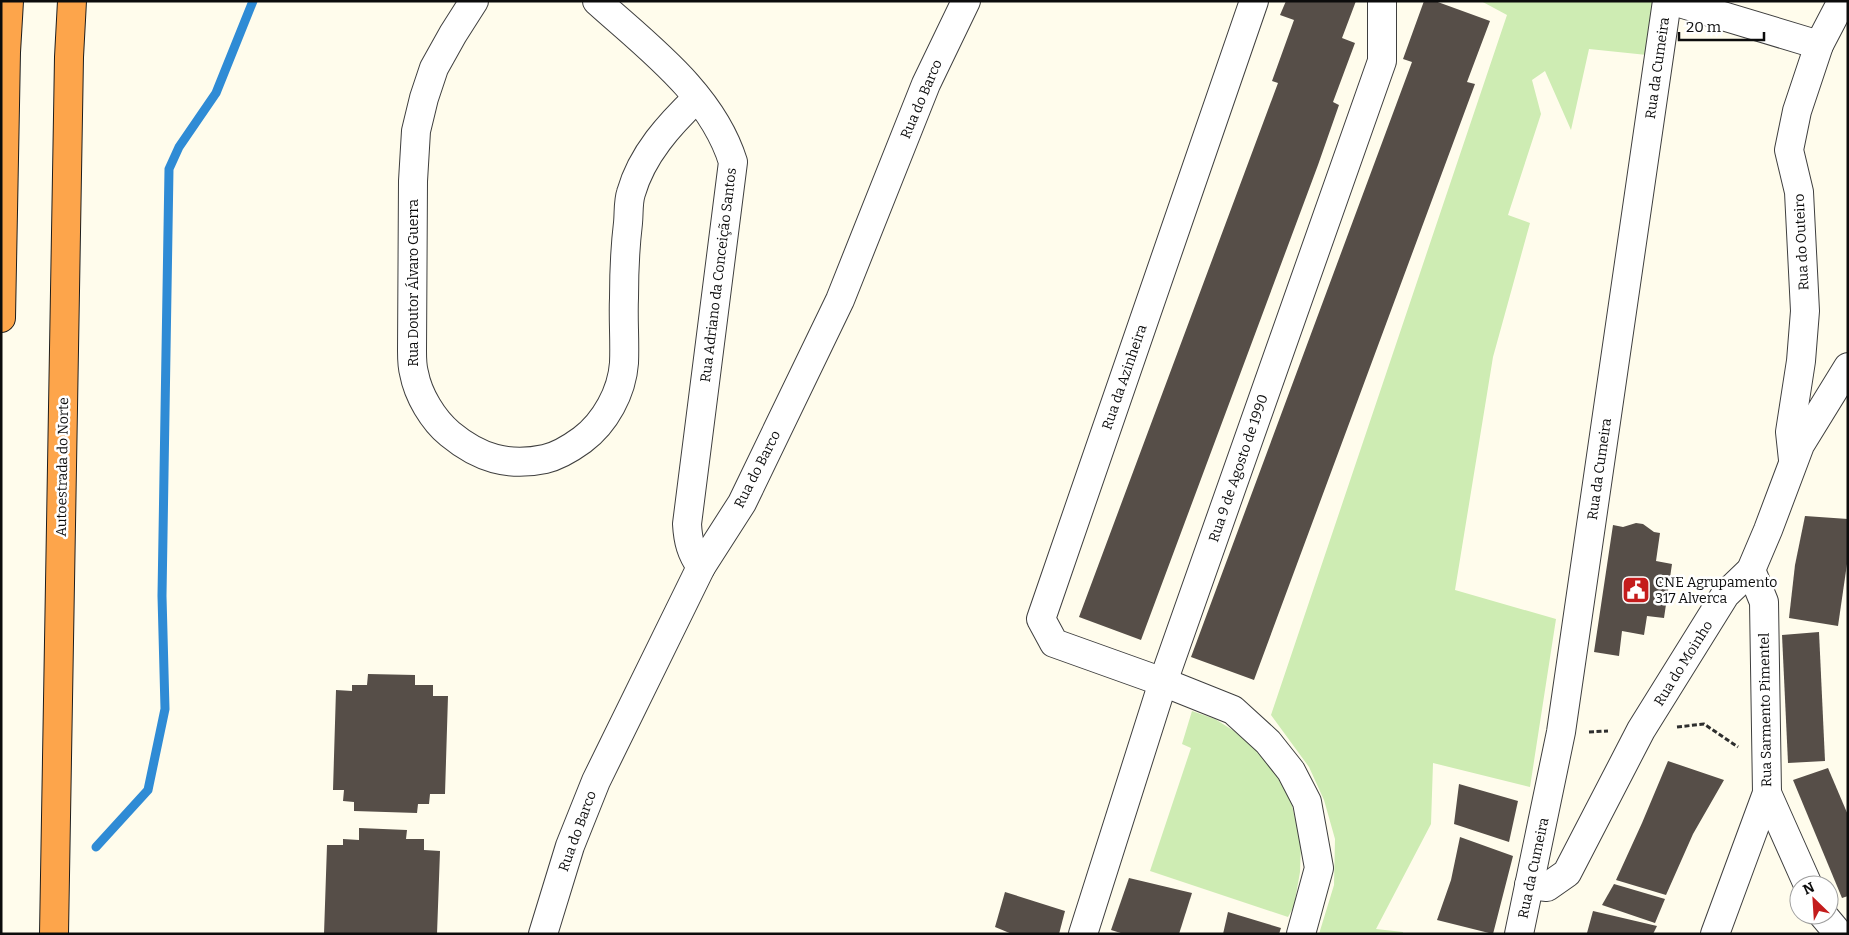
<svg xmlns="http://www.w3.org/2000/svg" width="1849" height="935" viewBox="0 0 1849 935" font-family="Bitter,serif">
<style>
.green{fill:#ceecb3}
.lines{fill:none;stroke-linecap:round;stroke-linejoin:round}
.stream{stroke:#2f8bd5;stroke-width:9}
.building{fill:#564e48}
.minor-casing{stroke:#3f3f3f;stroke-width:30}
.highway-casing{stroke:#1d1d1d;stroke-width:30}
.path{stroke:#2e2e2e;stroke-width:3;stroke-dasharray:5 2.5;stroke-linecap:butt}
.minor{stroke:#fff;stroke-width:28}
.highway{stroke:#fda54b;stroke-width:28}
.labels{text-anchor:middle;stroke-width:5;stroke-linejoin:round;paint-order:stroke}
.street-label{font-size:14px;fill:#0c0c0c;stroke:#fff}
.poi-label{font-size:14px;fill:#0c0c0c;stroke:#fff;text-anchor:start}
</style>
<rect width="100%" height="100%" fill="#fffcec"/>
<g class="green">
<path d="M 1481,1 L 1653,1 L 1647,55 L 1589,49 L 1571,130 L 1545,71 L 1532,80 L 1541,114 L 1508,215 L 1530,223 L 1493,357 L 1455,590 L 1556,619 L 1530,787 L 1433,763 L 1431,824 L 1376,929 L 1403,932 L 1403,934 L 1319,934 L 1334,885 L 1335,839 L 1324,800 L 1309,767 L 1271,715 L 1507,15 Z"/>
<path d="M 1192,711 L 1215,719 L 1234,731 L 1258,752 L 1271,766 L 1291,801 L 1301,844 L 1300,872 L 1294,906 L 1288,917 L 1150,871 L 1191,748 L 1182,744 Z"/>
</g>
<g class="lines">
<path class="stream" d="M 96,847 L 148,790 L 165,709 L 162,596 L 169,169 L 179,147 L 216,93 L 253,1"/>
</g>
<g class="building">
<path d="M 1286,1 L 1356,1 L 1342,38 L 1355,43 L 1333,102 L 1339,105 L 1318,165 L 1141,640 L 1079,617 L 1278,83 L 1272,81 L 1294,20 L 1280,15 Z"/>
<path d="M 1424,1 L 1435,1 L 1490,21 L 1467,82 L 1475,84 L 1254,680 L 1191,657 L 1412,62 L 1403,59 Z"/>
<path d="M 1805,516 L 1848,519 L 1848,557 L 1838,626 L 1789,618 L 1795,565 Z"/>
<path d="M 1636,523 L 1643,524 L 1654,532 L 1660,533 L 1656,561 L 1672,564 L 1664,618 L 1647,616 L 1644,635 L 1622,631 L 1619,656 L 1594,652 L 1613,525 L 1623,527 Z"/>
<path d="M 1819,632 L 1825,761 L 1788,763 L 1782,635 Z"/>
<path d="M 368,674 L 415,675 L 415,685 L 433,685 L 433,696 L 448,696 L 445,794 L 430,794 L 429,804 L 418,804 L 417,813 L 354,811 L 354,802 L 343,801 L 344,790 L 333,790 L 336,690 L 352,691 L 352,685 L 367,685 Z"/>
<path d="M 1668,761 L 1724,780 L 1693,834 L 1666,895 L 1616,880 L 1642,823 Z"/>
<path d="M 1828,768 L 1848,815 L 1848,896 L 1842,898 L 1793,780 Z"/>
<path d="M 1459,784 L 1518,801 L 1509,842 L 1454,824 Z"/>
<path d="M 359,828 L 407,830 L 406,839 L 424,839 L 424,850 L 440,851 L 437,934 L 324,934 L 327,845 L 343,845 L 343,839 L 359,840 Z"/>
<path d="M 1460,837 L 1513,856 L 1493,934 L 1437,920 L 1451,880 Z"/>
<path d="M 1129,878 L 1192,893 L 1179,934 L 1124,934 L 1111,930 Z"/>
<path d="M 1614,884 L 1665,899 L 1655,923 L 1602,905 Z"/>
<path d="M 1005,892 L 1065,911 L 1059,934 L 1012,934 L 995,927 Z"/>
<path d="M 1593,911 L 1657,926 L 1653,934 L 1589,934 L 1587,933 Z"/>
<path d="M 1228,912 L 1281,928 L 1279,934 L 1223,934 Z"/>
</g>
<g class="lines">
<defs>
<g id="minor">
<path d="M 474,1 L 453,34 L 434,68 L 424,98 L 416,131 L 413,181 L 412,351 C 412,358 412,366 414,373 C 418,395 433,420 450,434 C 479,458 508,467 545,459 C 558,456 571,448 582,440 C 605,423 622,392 624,363 C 625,341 623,319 624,298 C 624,273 625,248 628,223 C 629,213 628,202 631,193 C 642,154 670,124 697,98"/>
<path d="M 597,1 C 648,47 712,94 733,162 L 687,524 C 688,541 691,553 701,567"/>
<path d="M 1254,1 L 1041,619 L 1054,643 L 1163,682 L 1233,710 L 1268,742 L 1291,771 L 1307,802 L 1319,868 L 1301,934"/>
<path d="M 1673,1 L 1819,45"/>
<path d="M 1793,460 L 1790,432 L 1801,361 L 1805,311 L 1799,192 L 1789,150 L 1797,111 L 1819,45 L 1842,1"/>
<path d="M 1767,793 L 1808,885"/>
<path d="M 1529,885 L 1547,887 L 1567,873 L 1641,730 L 1725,595 L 1751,570 L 1768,530 L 1800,445 L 1848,367"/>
<path d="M 1823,915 L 1839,934"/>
<path d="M 543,934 L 570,846 L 596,781 L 701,567 L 742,503 L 840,300 L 926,84 L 966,1"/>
<path d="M 1083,934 L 1163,682 L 1382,61 L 1382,1"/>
<path d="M 1519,934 L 1561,732 L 1667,1"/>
<path d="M 1715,934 L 1767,793 L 1764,602 L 1751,570"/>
</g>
<g id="highway">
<path d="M 1,318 L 6,52 L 9,1"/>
<path d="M 54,934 L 69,57 L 72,1"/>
</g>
</defs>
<use href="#minor" class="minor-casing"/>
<use href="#highway" class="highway-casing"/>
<g class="path">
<path d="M 1677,727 L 1704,724 L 1738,747"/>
<path d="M 1589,732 L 1608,731"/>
</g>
<use href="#minor" class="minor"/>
<use href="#highway" class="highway"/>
</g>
<defs>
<symbol id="civic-square" viewBox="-11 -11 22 22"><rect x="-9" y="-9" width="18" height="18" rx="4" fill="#c41c1c" stroke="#fff"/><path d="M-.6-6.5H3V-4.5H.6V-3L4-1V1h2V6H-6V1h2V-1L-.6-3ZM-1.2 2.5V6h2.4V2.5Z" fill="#fff"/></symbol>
</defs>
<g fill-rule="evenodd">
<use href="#civic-square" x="1620" y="574" width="32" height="32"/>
</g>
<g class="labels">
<g class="street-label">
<text transform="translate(1657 68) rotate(-82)" y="5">Rua da Cumeira</text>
<text transform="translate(921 99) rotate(-67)" y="5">Rua do Barco</text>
<text transform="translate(1801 242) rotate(-93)" y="5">Rua do Outeiro</text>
<text transform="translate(718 275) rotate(-83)" y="5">Rua Adriano da Conceição Santos</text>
<text transform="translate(413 283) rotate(-90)" y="5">Rua Doutor Álvaro Guerra</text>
<text transform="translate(1124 377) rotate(-71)" y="5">Rua da Azinheira</text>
<text transform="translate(62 467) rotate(-89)" y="5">Autoestrada do Norte</text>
<text transform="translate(1238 468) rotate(-71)" y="5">Rua 9 de Agosto de 1990</text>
<text transform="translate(757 469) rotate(-63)" y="5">Rua do Barco</text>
<text transform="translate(1599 469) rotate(-82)" y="5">Rua da Cumeira</text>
<text transform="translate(1683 663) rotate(-58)" y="5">Rua do Moinho</text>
<text transform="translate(1765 710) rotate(-91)" y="5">Rua Sarmento Pimentel</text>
<text transform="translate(577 831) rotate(-70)" y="5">Rua do Barco</text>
<text transform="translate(1533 868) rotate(-78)" y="5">Rua da Cumeira</text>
</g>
<g class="poi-label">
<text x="1655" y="587">CNE Agrupamento<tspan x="1655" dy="16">317 Alverca</tspan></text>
</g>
</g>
<rect width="1849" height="935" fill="none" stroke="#0c0c0c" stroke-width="5"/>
<g transform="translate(1814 900) rotate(335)"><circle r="24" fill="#ffffff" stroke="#9e9e9e"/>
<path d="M0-4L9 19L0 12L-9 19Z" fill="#c41c1c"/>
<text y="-8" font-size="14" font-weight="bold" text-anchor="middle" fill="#0c0c0c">N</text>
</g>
<path d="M1679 32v8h85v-8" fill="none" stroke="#0c0c0c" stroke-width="2.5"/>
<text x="1686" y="32" font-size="15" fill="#0c0c0c" stroke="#ffffff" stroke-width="4" paint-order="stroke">20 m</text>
</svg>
